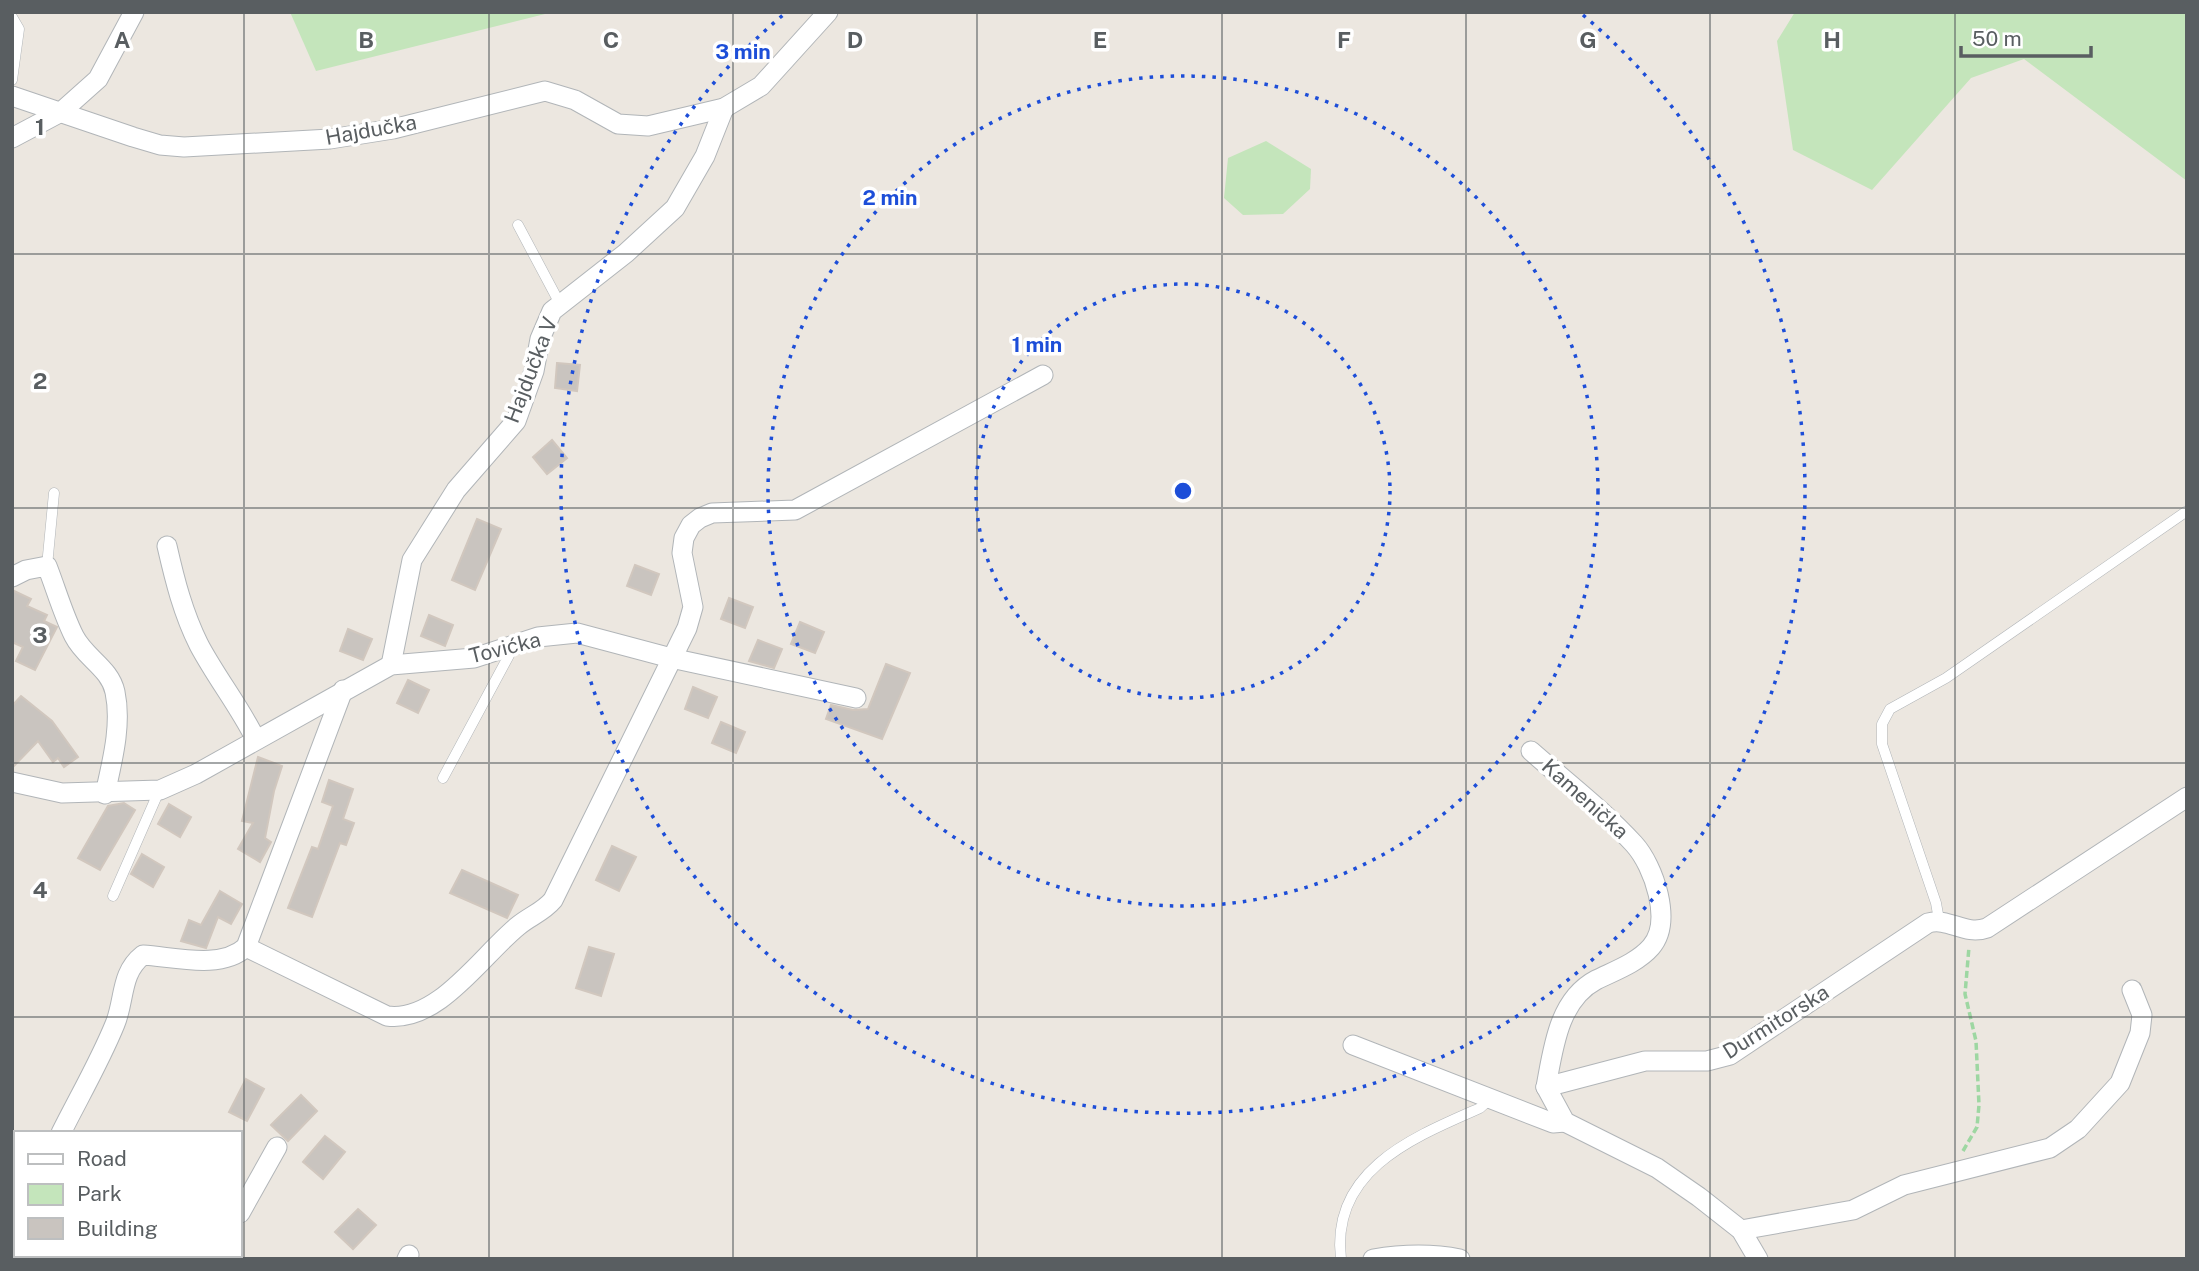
<svg xmlns="http://www.w3.org/2000/svg" width="2199" height="1271" viewBox="0 0 2199 1271" font-family="'Public Sans',sans-serif">
<style>
.green{fill:#c4e5bb}
.building{fill:#c9c4bf;stroke:#d1c7be;stroke-width:2}
.lines{fill:none;stroke-linecap:round;stroke-linejoin:round}
.lane-casing{stroke:#b1b5b8;stroke-width:11}
.street-casing{stroke:#b1b5b8;stroke-width:21}
.path{stroke:#9ed7a2;stroke-width:3.5;stroke-dasharray:7 3.5;stroke-linecap:butt}
.lane{stroke:#fff;stroke-width:10}
.street{stroke:#fff;stroke-width:19}
.grid{fill:none;stroke:#595e61;stroke-width:2;stroke-opacity:0.55}
.ring{fill:none;stroke:#1d4ed8;stroke-width:3.5;stroke-dasharray:3.5 7}
.labels{text-anchor:middle;stroke-width:7;stroke-linejoin:round;paint-order:stroke}
.street-label{font-size:21px;fill:#595e61;stroke:#fff}
.grid-label{font-size:23px;text-anchor:middle;font-weight:bold;fill:#595e61;stroke:#fff;stroke-width:7;stroke-linejoin:round;paint-order:stroke}
.centre{fill:#1d4ed8;stroke:#fff;stroke-width:3.5}
.ring-label{font-size:21px;text-anchor:middle;font-weight:bold;fill:#1d4ed8;stroke:#fff;stroke-width:7;stroke-linejoin:round;paint-order:stroke}
</style>
<rect width="100%" height="100%" fill="#ece7e0"/>
<g class="green">
<path d="M 290,12 L 553,12 L 316,71 Z"/>
<path d="M 1795,12 L 2187,12 L 2187,181 L 2024,59 L 1971,78 L 1872,190 L 1793,150 L 1777,41 Z"/>
<path d="M 1266,141 L 1311,169 L 1310,189 L 1283,214 L 1243,215 L 1224,198 L 1228,158 Z"/>
</g>
<g class="building">
<path d="M 557,363 L 580,365 L 577,391 L 555,388 Z"/>
<path d="M 552,440 L 567,458 L 547,474 L 533,457 Z"/>
<path d="M 477,519 L 501,529 L 475,590 L 452,580 Z"/>
<path d="M 635,565 L 659,574 L 651,595 L 627,586 Z"/>
<path d="M 12,590 L 31,599 L 27,606 L 47,615 L 44,621 L 57,627 L 35,670 L 16,661 L 23,647 L 12,642 Z"/>
<path d="M 729,598 L 753,607 L 745,628 L 721,619 Z"/>
<path d="M 429,615 L 453,625 L 445,646 L 421,636 Z"/>
<path d="M 800,622 L 824,632 L 815,653 L 791,644 Z"/>
<path d="M 348,629 L 372,639 L 363,660 L 340,651 Z"/>
<path d="M 758,640 L 782,649 L 774,668 L 749,661 Z"/>
<path d="M 886,664 L 910,673 L 882,739 L 826,719 L 831,705 L 853,710 L 868,709 Z"/>
<path d="M 408,680 L 429,690 L 418,713 L 397,703 Z"/>
<path d="M 693,687 L 717,697 L 708,718 L 685,709 Z"/>
<path d="M 21,696 L 52,721 L 78,757 L 64,767 L 58,758 L 53,762 L 38,741 L 12,768 L 12,706 Z"/>
<path d="M 721,722 L 745,732 L 736,753 L 712,743 Z"/>
<path d="M 258,757 L 282,766 L 274,791 L 265,838 L 271,842 L 260,862 L 238,849 L 253,823 L 242,821 Z"/>
<path d="M 329,780 L 353,789 L 343,819 L 354,823 L 346,845 L 340,843 L 312,917 L 288,908 L 312,847 L 318,849 L 333,806 L 322,802 Z"/>
<path d="M 124,803 L 135,810 L 100,870 L 78,858 L 108,806 Z"/>
<path d="M 169,804 L 191,817 L 180,837 L 158,824 Z"/>
<path d="M 612,846 L 636,857 L 619,891 L 596,880 Z"/>
<path d="M 142,854 L 164,867 L 153,887 L 131,874 Z"/>
<path d="M 462,870 L 518,895 L 507,918 L 450,893 Z"/>
<path d="M 220,891 L 242,904 L 231,924 L 218,917 L 206,948 L 181,941 L 189,920 L 201,925 Z"/>
<path d="M 589,947 L 614,954 L 601,996 L 576,988 Z"/>
<path d="M 246,1079 L 264,1089 L 247,1121 L 229,1112 Z"/>
<path d="M 301,1095 L 317,1111 L 288,1141 L 271,1125 Z"/>
<path d="M 325,1136 L 345,1152 L 323,1179 L 303,1162 Z"/>
<path d="M 358,1209 L 376,1225 L 353,1249 L 335,1232 Z"/>
</g>
<g class="lines">
<defs>
<g id="lane">
<path d="M 12,17 L 19,29 L 12,80"/>
<path d="M 518,225 L 559,302"/>
<path d="M 47,566 L 54,493"/>
<path d="M 443,778 L 514,646"/>
<path d="M 113,896 L 159,791"/>
<path d="M 1939,920 L 1936,903 L 1882,744 L 1882,724 L 1890,709 L 1946,678 L 2187,511"/>
<path d="M 1341,1259 C 1330,1170 1414,1137 1480,1108 L 1490,1099"/>
</g>
<g id="street">
<path d="M 12,96 L 133,137 L 160,145 L 184,147 L 330,139 L 393,129 L 545,91 L 575,100 L 618,124 L 648,126 L 724,108 L 761,86 L 828,12"/>
<path d="M 12,138 L 61,112 L 98,79 L 134,12"/>
<path d="M 167,546 C 175,581 183,613 199,645 C 216,677 239,706 255,738"/>
<path d="M 12,577 L 26,570 L 47,566 C 56,589 63,614 74,636 C 85,658 110,668 115,692 C 122,725 112,762 105,794"/>
<path d="M 391,665 L 412,560 L 456,490 L 516,421 L 534,371 L 540,339 L 552,311 L 626,253 L 675,208 L 705,156 L 724,108"/>
<path d="M 1531,751 C 1565,781 1603,810 1634,844 C 1654,866 1673,922 1651,947 C 1637,963 1614,971 1596,980 C 1558,1000 1553,1050 1546,1087"/>
<path d="M 12,782 L 62,793 L 160,790 L 196,774 L 391,665 L 474,658 L 538,637 L 577,633 L 671,658 L 856,698"/>
<path d="M 246,947 L 387,1016 C 438,1023 482,955 518,926 C 530,916 543,912 553,900 L 687,628 L 693,607 L 682,553 L 684,538 L 691,525 L 700,518 L 712,513 L 795,510 L 1043,375"/>
<path d="M 1353,1045 L 1553,1123 L 1565,1122"/>
<path d="M 1546,1087 L 1645,1061 L 1707,1061 L 1730,1055 L 1928,923 C 1949,917 1964,936 1987,928 L 2187,797"/>
<path d="M 1546,1087 L 1565,1122 L 1657,1168 L 1699,1197 L 1741,1230 L 1758,1259"/>
<path d="M 61,1133 C 79,1097 100,1061 115,1024 C 125,1000 120,973 143,955 C 175,957 221,970 246,947 L 343,690"/>
<path d="M 240,1213 L 277,1147"/>
<path d="M 12,1230 L 16,1223"/>
<path d="M 1741,1230 L 1853,1210 L 1904,1185 L 2050,1148 L 2078,1129 L 2120,1083 L 2140,1033 L 2142,1015 L 2132,990"/>
<path d="M 214,1259 L 216,1255"/>
<path d="M 407,1259 L 409,1255"/>
<path d="M 1373,1259 C 1403,1254 1430,1253 1460,1259"/>
</g>
</defs>
<use href="#lane" class="lane-casing"/>
<use href="#street" class="street-casing"/>
<path class="path" d="M 1963,1151 L 1977,1127 L 1979,1105 L 1976,1041 L 1965,994 L 1969,947"/>
<use href="#lane" class="lane"/>
<use href="#street" class="street"/>
</g>
<path class="grid" d="M 244,12 L 244,1259M 489,12 L 489,1259M 733,12 L 733,1259M 977,12 L 977,1259M 1222,12 L 1222,1259M 1466,12 L 1466,1259M 1710,12 L 1710,1259M 1955,12 L 1955,1259M 12,254 L 2187,254M 12,508 L 2187,508M 12,763 L 2187,763M 12,1017 L 2187,1017"/>
<g class="ring">
<circle cx="1183" cy="491" r="207"/>
<circle cx="1183" cy="491" r="415"/>
<path d="M1583 15A622 622 0 1 1 783 15"/>
</g>
<g class="labels">
<g class="street-label">
<text transform="translate(371 130) rotate(-10)" y="7">Hajdučka</text>
<text transform="translate(531 370) rotate(-69)" y="7">Hajdučka V</text>
<text transform="translate(505 648) rotate(-14)" y="7">Tovićka</text>
<text transform="translate(1585 799) rotate(42)" y="7">Kamenička</text>
<text transform="translate(1776 1022) rotate(-32)" y="7">Durmitorska</text>
</g>
</g>
<g class="grid-label">
<text x="122" y="48">A</text>
<text x="366" y="48">B</text>
<text x="611" y="48">C</text>
<text x="855" y="48">D</text>
<text x="1100" y="48">E</text>
<text x="1344" y="48">F</text>
<text x="1588" y="48">G</text>
<text x="1832" y="48">H</text>
<text x="40" y="135">1</text>
<text x="40" y="389">2</text>
<text x="40" y="643">3</text>
<text x="40" y="898">4</text>
</g>
<circle cx="1183" cy="491" r="10" class="centre"/>
<g class="ring-label">
<text x="743" y="59">3 min</text>
<text x="890" y="205">2 min</text>
<text x="1037" y="352">1 min</text>
</g>
<rect width="2199" height="1271" fill="none" stroke="#595e61" stroke-width="28"/>
<rect x="14" y="1131" width="228" height="126" fill="#ffffff" stroke="#bdbfc0" stroke-width="2"/>
<rect x="28" y="1154" width="35" height="10" fill="#ffffff" stroke="#bdbfc0" stroke-width="2"/>
<text x="77" y="1166" font-size="21" fill="#595e61">Road</text>
<rect x="28" y="1184" width="35" height="21" fill="#c4e5bb" stroke="#bdbfc0" stroke-width="2"/>
<text x="77" y="1201" font-size="21" fill="#595e61">Park</text>
<rect x="28" y="1218" width="35" height="21" fill="#c9c4bf" stroke="#bdbfc0" stroke-width="2"/>
<text x="77" y="1236" font-size="21" fill="#595e61">Building</text>
<path d="M1961 46v10h130v-10" fill="none" stroke="#595e61" stroke-width="3.5"/>
<text x="1972" y="46" font-size="21" fill="#595e61" stroke="#ffffff" stroke-width="5" paint-order="stroke">50 m</text>
</svg>
